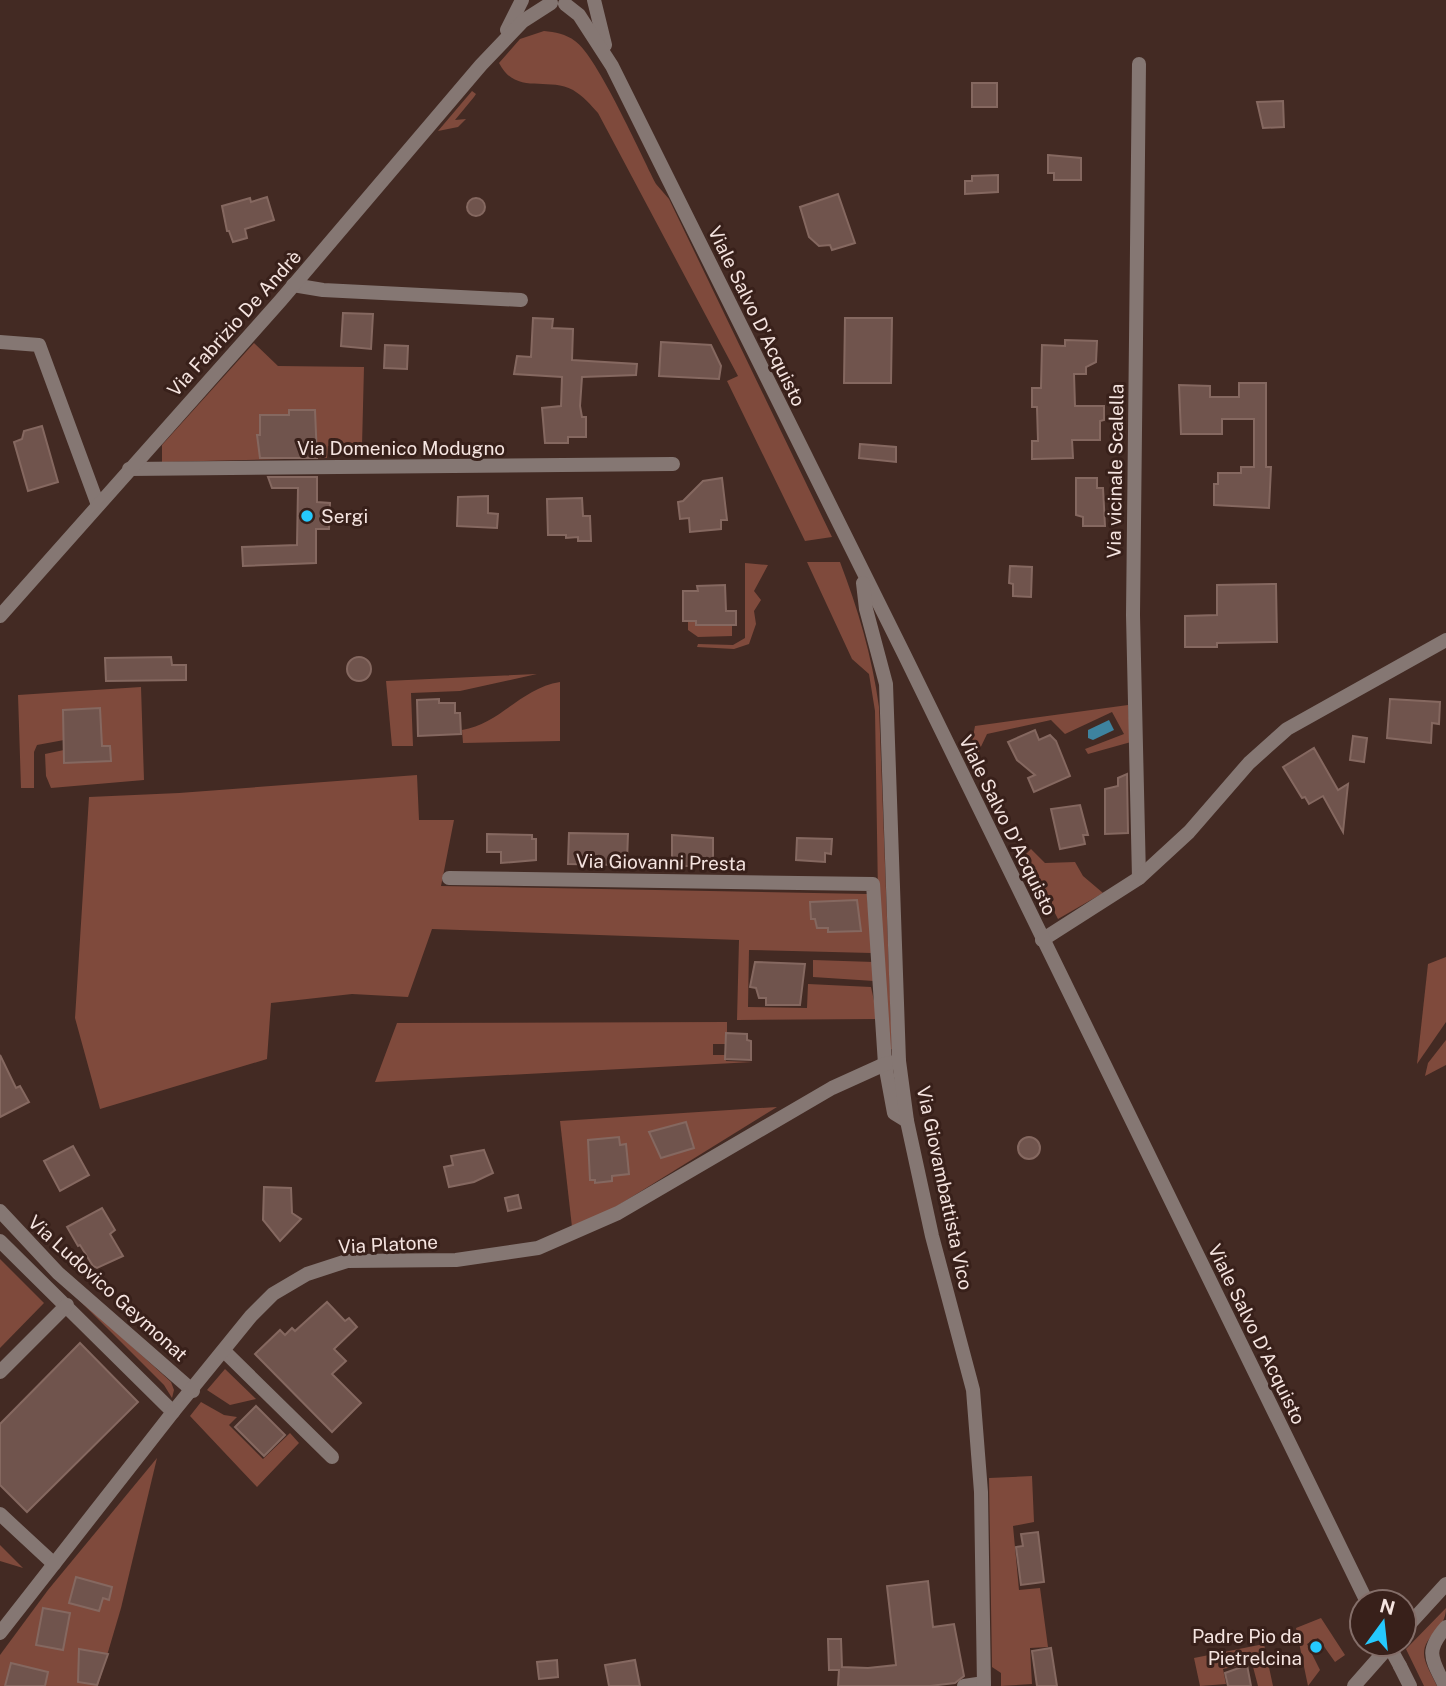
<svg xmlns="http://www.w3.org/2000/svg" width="1446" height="1686" viewBox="0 0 1446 1686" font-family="'Public Sans',sans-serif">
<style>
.green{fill:#7f4a3c}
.water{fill:#3e839f}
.building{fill:#70544d;stroke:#856860;stroke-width:2}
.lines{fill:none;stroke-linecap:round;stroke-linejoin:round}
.minor{stroke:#857773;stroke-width:14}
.tertiary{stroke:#857773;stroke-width:14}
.tertiary-bridge{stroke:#857773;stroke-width:14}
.poi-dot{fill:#25c9fe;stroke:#38201a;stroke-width:2.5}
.labels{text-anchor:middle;stroke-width:6;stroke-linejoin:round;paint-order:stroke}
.street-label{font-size:19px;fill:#f5e4e0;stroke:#38201a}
.poi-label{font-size:19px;fill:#f5e4e0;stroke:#38201a;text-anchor:start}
</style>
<rect width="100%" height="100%" fill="#432a23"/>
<g class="green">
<path d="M 544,31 C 555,32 566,34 575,41 C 597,56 641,155 656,184 L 669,199 L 832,537 L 805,541 L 727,381 L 738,376 L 598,113 C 591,105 583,96 573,90 C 546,76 516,96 499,63 L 520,39 Z"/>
<path d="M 472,91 L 476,94 L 474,97 L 455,120 L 466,119 L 458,127 L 438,131 Z"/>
<path d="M 254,343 L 278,366 L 364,367 L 362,446 L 328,446 L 327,458 L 162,462 L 162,445 Z"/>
<path d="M 807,562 L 840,562 C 858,609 872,656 879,707 L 892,1049 L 889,1050 L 878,894 L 875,711 L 869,674 L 852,659 Z"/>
<path d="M 745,563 L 768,565 L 754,591 L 761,600 L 754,611 L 756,624 L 749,644 L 734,649 L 697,647 L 698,644 L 733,645 L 745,638 Z"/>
<path d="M 688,621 L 696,621 L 696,625 L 732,625 L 732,636 L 698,637 L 688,630 Z"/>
<path d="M 537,674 L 460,691 L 411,693 L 413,746 L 392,746 L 386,681 Z"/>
<path d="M 560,682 L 560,741 L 463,743 L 462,730 C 500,724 521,688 560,682 Z"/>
<path d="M 141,687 L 144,780 L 51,788 L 46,776 L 45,754 L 64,750 L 65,763 L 111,761 L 110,747 L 102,746 L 100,709 L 63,710 L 64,740 L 37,745 L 34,752 L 34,788 L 21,788 L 18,695 Z"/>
<path d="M 1128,705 L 1131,742 L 1088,754 L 1085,749 L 1124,734 L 1112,712 L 1065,734 L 1051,720 L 987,734 L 977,755 L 972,742 L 975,726 Z"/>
<path d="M 417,775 L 419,820 L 454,820 L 441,886 L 867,894 L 872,953 L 749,950 L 748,1007 L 807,1008 L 808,984 L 871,987 L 878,1019 L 737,1020 L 739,940 L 432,929 L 408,997 L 352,994 L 271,1003 L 267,1059 L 100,1109 L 75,1018 L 89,797 L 179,793 Z"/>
<path d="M 1031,849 L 1045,863 L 1075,862 L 1083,876 L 1103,893 L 1058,919 L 1025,855 Z"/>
<path d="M 1446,957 L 1446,1022 L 1417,1064 L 1428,964 Z"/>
<path d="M 813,960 L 874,962 L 874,981 L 813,977 Z"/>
<path d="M 727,1022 L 727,1044 L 713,1044 L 713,1055 L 725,1055 L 726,1061 L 753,1062 L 375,1082 L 397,1023 Z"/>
<path d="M 1446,1040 L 1446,1065 L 1425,1076 L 1428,1063 Z"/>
<path d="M 777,1107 L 609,1211 L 572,1227 L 560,1121 Z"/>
<path d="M 0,1259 L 44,1303 L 0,1348 Z"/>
<path d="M 60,1281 L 171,1382 L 174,1390 L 172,1398 L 164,1385 Z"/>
<path d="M 225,1369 L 256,1399 L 230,1405 L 207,1390 Z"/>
<path d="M 201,1402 L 224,1415 L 237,1417 L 229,1425 L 263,1459 L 290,1433 L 299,1443 L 257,1487 L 190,1416 Z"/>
<path d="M 157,1458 L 121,1608 L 98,1686 L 0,1686 L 0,1655 L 48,1590 Z"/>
<path d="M 1032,1476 L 1034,1522 L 1013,1526 L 1019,1590 L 1040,1588 L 1048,1647 L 1030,1648 L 1032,1684 L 1001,1686 L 1001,1673 L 992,1667 L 989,1478 Z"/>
<path d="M 0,1545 L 23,1568 L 0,1561 Z"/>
<path d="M 1446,1608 C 1446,1630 1424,1634 1424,1654 C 1424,1663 1433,1677 1437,1686 L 1424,1686 L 1406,1649 Z"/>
<path d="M 1321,1618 L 1345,1655 L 1335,1662 L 1318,1638 L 1307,1644 L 1320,1670 L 1308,1686 L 1296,1628 Z"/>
<path d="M 1264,1644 L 1273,1686 L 1258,1686 L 1252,1663 L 1223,1669 L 1226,1684 L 1200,1686 L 1194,1658 Z"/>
</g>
<path class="water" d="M 1109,720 L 1114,730 L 1093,740 L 1088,738 L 1088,730 Z"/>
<g class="building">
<rect x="972" y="83" width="25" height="24"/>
<path d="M 1283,101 L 1284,127 L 1263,128 L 1257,102 Z"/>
<path d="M 1048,155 L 1081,158 L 1081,180 L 1054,180 L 1054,173 L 1048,173 Z"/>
<path d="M 998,175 L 998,192 L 965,194 L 965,181 L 972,181 L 972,176 Z"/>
<path d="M 838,194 L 855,243 L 832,250 L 830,245 L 819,246 L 809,237 L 800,207 Z"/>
<path d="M 267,197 L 274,220 L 245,229 L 247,238 L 233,242 L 229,231 L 227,231 L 222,206 L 250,198 L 251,202 Z"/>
<circle cx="476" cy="207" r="9"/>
<path d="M 343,313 L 373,314 L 371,349 L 341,346 Z"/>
<path d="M 533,318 L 553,319 L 552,328 L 573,329 L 572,360 L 637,364 L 636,375 L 582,377 L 580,406 L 582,417 L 586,417 L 586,437 L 568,437 L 568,443 L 545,443 L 542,408 L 561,406 L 562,377 L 514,374 L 517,356 L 531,357 Z"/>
<path d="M 845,318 L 892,318 L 891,383 L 844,383 Z"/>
<path d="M 1065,340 L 1097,341 L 1096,362 L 1086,367 L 1086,374 L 1074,374 L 1075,406 L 1104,406 L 1104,420 L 1100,421 L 1100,440 L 1072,440 L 1073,458 L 1032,459 L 1032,441 L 1038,441 L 1037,407 L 1032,407 L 1032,388 L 1041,388 L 1042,345 L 1065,346 Z"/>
<path d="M 661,342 L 711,345 L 721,366 L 719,379 L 659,376 Z"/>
<path d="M 385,345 L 408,346 L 407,369 L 384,368 Z"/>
<path d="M 1239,383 L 1266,383 L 1266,467 L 1271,467 L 1269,508 L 1214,505 L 1214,484 L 1218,484 L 1218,473 L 1241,473 L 1241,467 L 1254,467 L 1254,419 L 1222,419 L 1222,434 L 1181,434 L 1179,385 L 1210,386 L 1210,397 L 1239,397 Z"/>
<path d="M 289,410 L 315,410 L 317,458 L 260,458 L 257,435 L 260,435 L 260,415 L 289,415 Z"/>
<path d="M 42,426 L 58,482 L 28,491 L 14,442 L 22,439 L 24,431 Z"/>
<path d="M 860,444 L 896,447 L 896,462 L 859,458 Z"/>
<path d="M 268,477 L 317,477 L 317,502 L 330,503 L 329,529 L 316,529 L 316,563 L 243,566 L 242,547 L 297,545 L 298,488 L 272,488 Z"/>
<path d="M 722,478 L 727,520 L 721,520 L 721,529 L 690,532 L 689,518 L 680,519 L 678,502 L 683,501 L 703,481 Z"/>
<path d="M 1076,478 L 1097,478 L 1097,488 L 1103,488 L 1105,526 L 1083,526 L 1083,517 L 1076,515 Z"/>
<path d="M 488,496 L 488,513 L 498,514 L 497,528 L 457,526 L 458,497 Z"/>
<path d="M 582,498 L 583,516 L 590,516 L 591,541 L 578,541 L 578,537 L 566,538 L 566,535 L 548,535 L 547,499 Z"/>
<path d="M 1010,566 L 1032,567 L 1031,597 L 1013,596 L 1013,584 L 1009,583 Z"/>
<path d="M 1276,584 L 1277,642 L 1217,643 L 1217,647 L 1185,647 L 1185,616 L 1217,615 L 1217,585 Z"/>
<path d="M 725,585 L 726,611 L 736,611 L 736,625 L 696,625 L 696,621 L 683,621 L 683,591 L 698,591 L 697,586 Z"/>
<path d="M 171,657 L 172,665 L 186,665 L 186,680 L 106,681 L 105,658 Z"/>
<circle cx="359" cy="669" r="12"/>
<path d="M 439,699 L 439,703 L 455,703 L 455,713 L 460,713 L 461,734 L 418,736 L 417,700 Z"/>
<path d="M 1390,699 L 1440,702 L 1439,724 L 1432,723 L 1431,743 L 1387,738 Z"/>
<path d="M 100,708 L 102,746 L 110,746 L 111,761 L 64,763 L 63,710 Z"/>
<path d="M 1035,730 L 1039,740 L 1050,735 L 1056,741 L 1070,776 L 1034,792 L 1028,778 L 1035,775 L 1017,760 L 1008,742 Z"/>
<path d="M 1353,736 L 1367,738 L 1364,762 L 1350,760 Z"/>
<path d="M 1314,748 L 1338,790 L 1348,784 L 1343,832 L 1323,796 L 1309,804 L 1305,797 L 1302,798 L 1283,767 Z"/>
<path d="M 1127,774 L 1128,833 L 1105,834 L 1105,789 L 1118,786 L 1118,778 Z"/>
<path d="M 1080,805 L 1088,835 L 1083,835 L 1085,844 L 1060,849 L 1051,809 Z"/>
<path d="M 569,833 L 628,834 L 627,861 L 620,861 L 620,865 L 568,864 Z"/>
<path d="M 487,834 L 532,835 L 532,839 L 536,839 L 536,860 L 501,863 L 501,852 L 487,852 Z"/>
<path d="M 672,835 L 713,838 L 713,860 L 705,866 L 672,866 Z"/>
<path d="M 797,838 L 832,839 L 831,854 L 825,853 L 825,862 L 796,860 Z"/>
<path d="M 857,900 L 861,931 L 828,932 L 828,928 L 817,928 L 815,919 L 811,919 L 810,902 Z"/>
<path d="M 755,962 L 805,964 L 800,1005 L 766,1005 L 766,998 L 759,998 L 756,988 L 750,987 Z"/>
<path d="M 726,1033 L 747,1034 L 747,1040 L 751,1041 L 751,1060 L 725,1059 Z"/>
<path d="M 0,1055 L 16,1088 L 20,1086 L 29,1102 L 0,1117 Z"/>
<path d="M 686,1122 L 694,1148 L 661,1158 L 649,1132 Z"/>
<circle cx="1029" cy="1148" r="11"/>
<path d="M 619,1137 L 620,1145 L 626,1144 L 629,1174 L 612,1176 L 612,1181 L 595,1183 L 595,1180 L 590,1180 L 588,1140 Z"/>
<path d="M 73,1146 L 89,1175 L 60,1191 L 44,1161 Z"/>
<path d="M 484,1150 L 493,1173 L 474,1182 L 449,1187 L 444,1167 L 453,1165 L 451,1156 Z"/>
<path d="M 264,1187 L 291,1188 L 292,1213 L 301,1219 L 280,1241 L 263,1220 Z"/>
<path d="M 518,1195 L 521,1208 L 508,1211 L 505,1198 Z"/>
<path d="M 102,1208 L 115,1230 L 110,1234 L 123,1256 L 97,1268 L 93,1266 L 80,1245 L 78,1246 L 67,1227 Z"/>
<path d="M 327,1302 L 345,1321 L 349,1318 L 357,1327 L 334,1349 L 346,1361 L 332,1374 L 361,1403 L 332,1432 L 255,1354 L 280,1330 L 285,1335 L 292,1328 L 295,1331 Z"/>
<path d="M 80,1343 L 138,1402 L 27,1512 L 0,1485 L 0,1424 Z"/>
<path d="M 256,1406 L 285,1435 L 264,1456 L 235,1427 Z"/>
<path d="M 1038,1532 L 1044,1582 L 1021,1585 L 1016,1547 L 1023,1546 L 1021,1534 Z"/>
<path d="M 76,1577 L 112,1587 L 109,1600 L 103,1598 L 99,1611 L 69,1603 Z"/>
<path d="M 928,1581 L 933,1627 L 954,1624 L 964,1676 L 955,1683 L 930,1686 L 838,1686 L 839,1670 L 829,1670 L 828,1639 L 841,1639 L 842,1667 L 868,1668 L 896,1665 L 887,1586 Z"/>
<path d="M 43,1608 L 70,1613 L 63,1650 L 36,1645 Z"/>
<path d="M 1051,1648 L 1057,1686 L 1037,1686 L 1032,1651 Z"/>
<path d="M 79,1649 L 108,1654 L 97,1685 L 78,1682 Z"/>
<path d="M 557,1660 L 558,1677 L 539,1679 L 537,1662 Z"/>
<path d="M 635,1660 L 640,1686 L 609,1686 L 605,1665 Z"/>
<path d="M 11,1663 L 48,1672 L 45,1686 L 5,1686 Z"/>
<path d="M 1247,1665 L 1251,1686 L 1228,1686 L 1225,1673 Z"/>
</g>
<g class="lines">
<g class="minor">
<path d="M 293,285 L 323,290 L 521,300"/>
<path d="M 0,342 L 39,345 L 98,505"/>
<path d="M 129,469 L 673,464"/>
<path d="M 449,878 L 873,884 L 885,1064 L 894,1113 L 907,1121"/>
<path d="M 1139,878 L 1133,615 L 1139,64"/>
<path d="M 1042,940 L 1139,878 L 1189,832 L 1249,763 L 1287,729 L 1446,640"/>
<path d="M 0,1211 L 58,1273 L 193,1391"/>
<path d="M 0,1241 L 173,1412"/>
<path d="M 224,1351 L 332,1457"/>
<path d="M 0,1372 L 67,1305"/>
<path d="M 0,1514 L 54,1564"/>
<path d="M 0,1633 L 173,1412 L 251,1316 L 273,1294 L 307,1274 L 347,1261 L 456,1260 L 538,1248 L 618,1213 L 832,1088 L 885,1064 L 899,1061"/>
<path d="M 964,1686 L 984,1683"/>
<path d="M 1445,1686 C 1432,1659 1424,1652 1446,1627"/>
</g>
<g class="tertiary">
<path d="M 594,0 L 605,45"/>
<path d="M 565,4 L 579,15 L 612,66 L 904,654 L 1367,1602"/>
<path d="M 507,30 L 522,0"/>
<path d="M 863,583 L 866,609 L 886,684 L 899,1061 L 907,1121 L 932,1236 L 973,1390 L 981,1492 L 984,1686"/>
<path d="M 0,616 L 281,300 L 481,65 L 523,21 L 551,3"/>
<path d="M 1404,1630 L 1446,1584"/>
<path d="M 1400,1666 L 1410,1686"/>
<path d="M 1354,1686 L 1391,1644"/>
</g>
<path class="tertiary-bridge" d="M 1388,1644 L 1400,1666"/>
</g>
<g class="poi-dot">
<circle cx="307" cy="516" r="7"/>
<circle cx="1316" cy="1647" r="7"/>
</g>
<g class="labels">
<g class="street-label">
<text transform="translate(757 316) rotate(64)" y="7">Viale Salvo D'Acquisto</text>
<text transform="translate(234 323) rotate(-48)" y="7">Via Fabrizio De Andrè</text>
<text x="401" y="455">Via Domenico Modugno</text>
<text transform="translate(1115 471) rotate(-89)" y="7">Via vicinale Scalella</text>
<text transform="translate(1008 825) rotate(64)" y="7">Viale Salvo D'Acquisto</text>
<text transform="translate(661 862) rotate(1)" y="7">Via Giovanni Presta</text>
<text transform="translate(945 1188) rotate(78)" y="7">Via Giovambattista Vico</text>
<text transform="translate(388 1244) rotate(-3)" y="7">Via Platone</text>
<text transform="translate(108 1288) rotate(42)" y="7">Via Ludovico Geymonat</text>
<text transform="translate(1257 1334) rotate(64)" y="7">Viale Salvo D'Acquisto</text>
</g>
<g class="poi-label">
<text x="321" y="523">Sergi</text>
<text x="1302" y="1643" text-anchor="end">Padre Pio da<tspan x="1302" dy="22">Pietrelcina</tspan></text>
</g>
</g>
<g transform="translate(1383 1623) rotate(15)"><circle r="33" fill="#38201a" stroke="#846e69" stroke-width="2"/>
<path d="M0-5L12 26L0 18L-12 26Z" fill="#25c9fe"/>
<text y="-10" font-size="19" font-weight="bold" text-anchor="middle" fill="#f5e4e0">N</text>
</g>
</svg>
